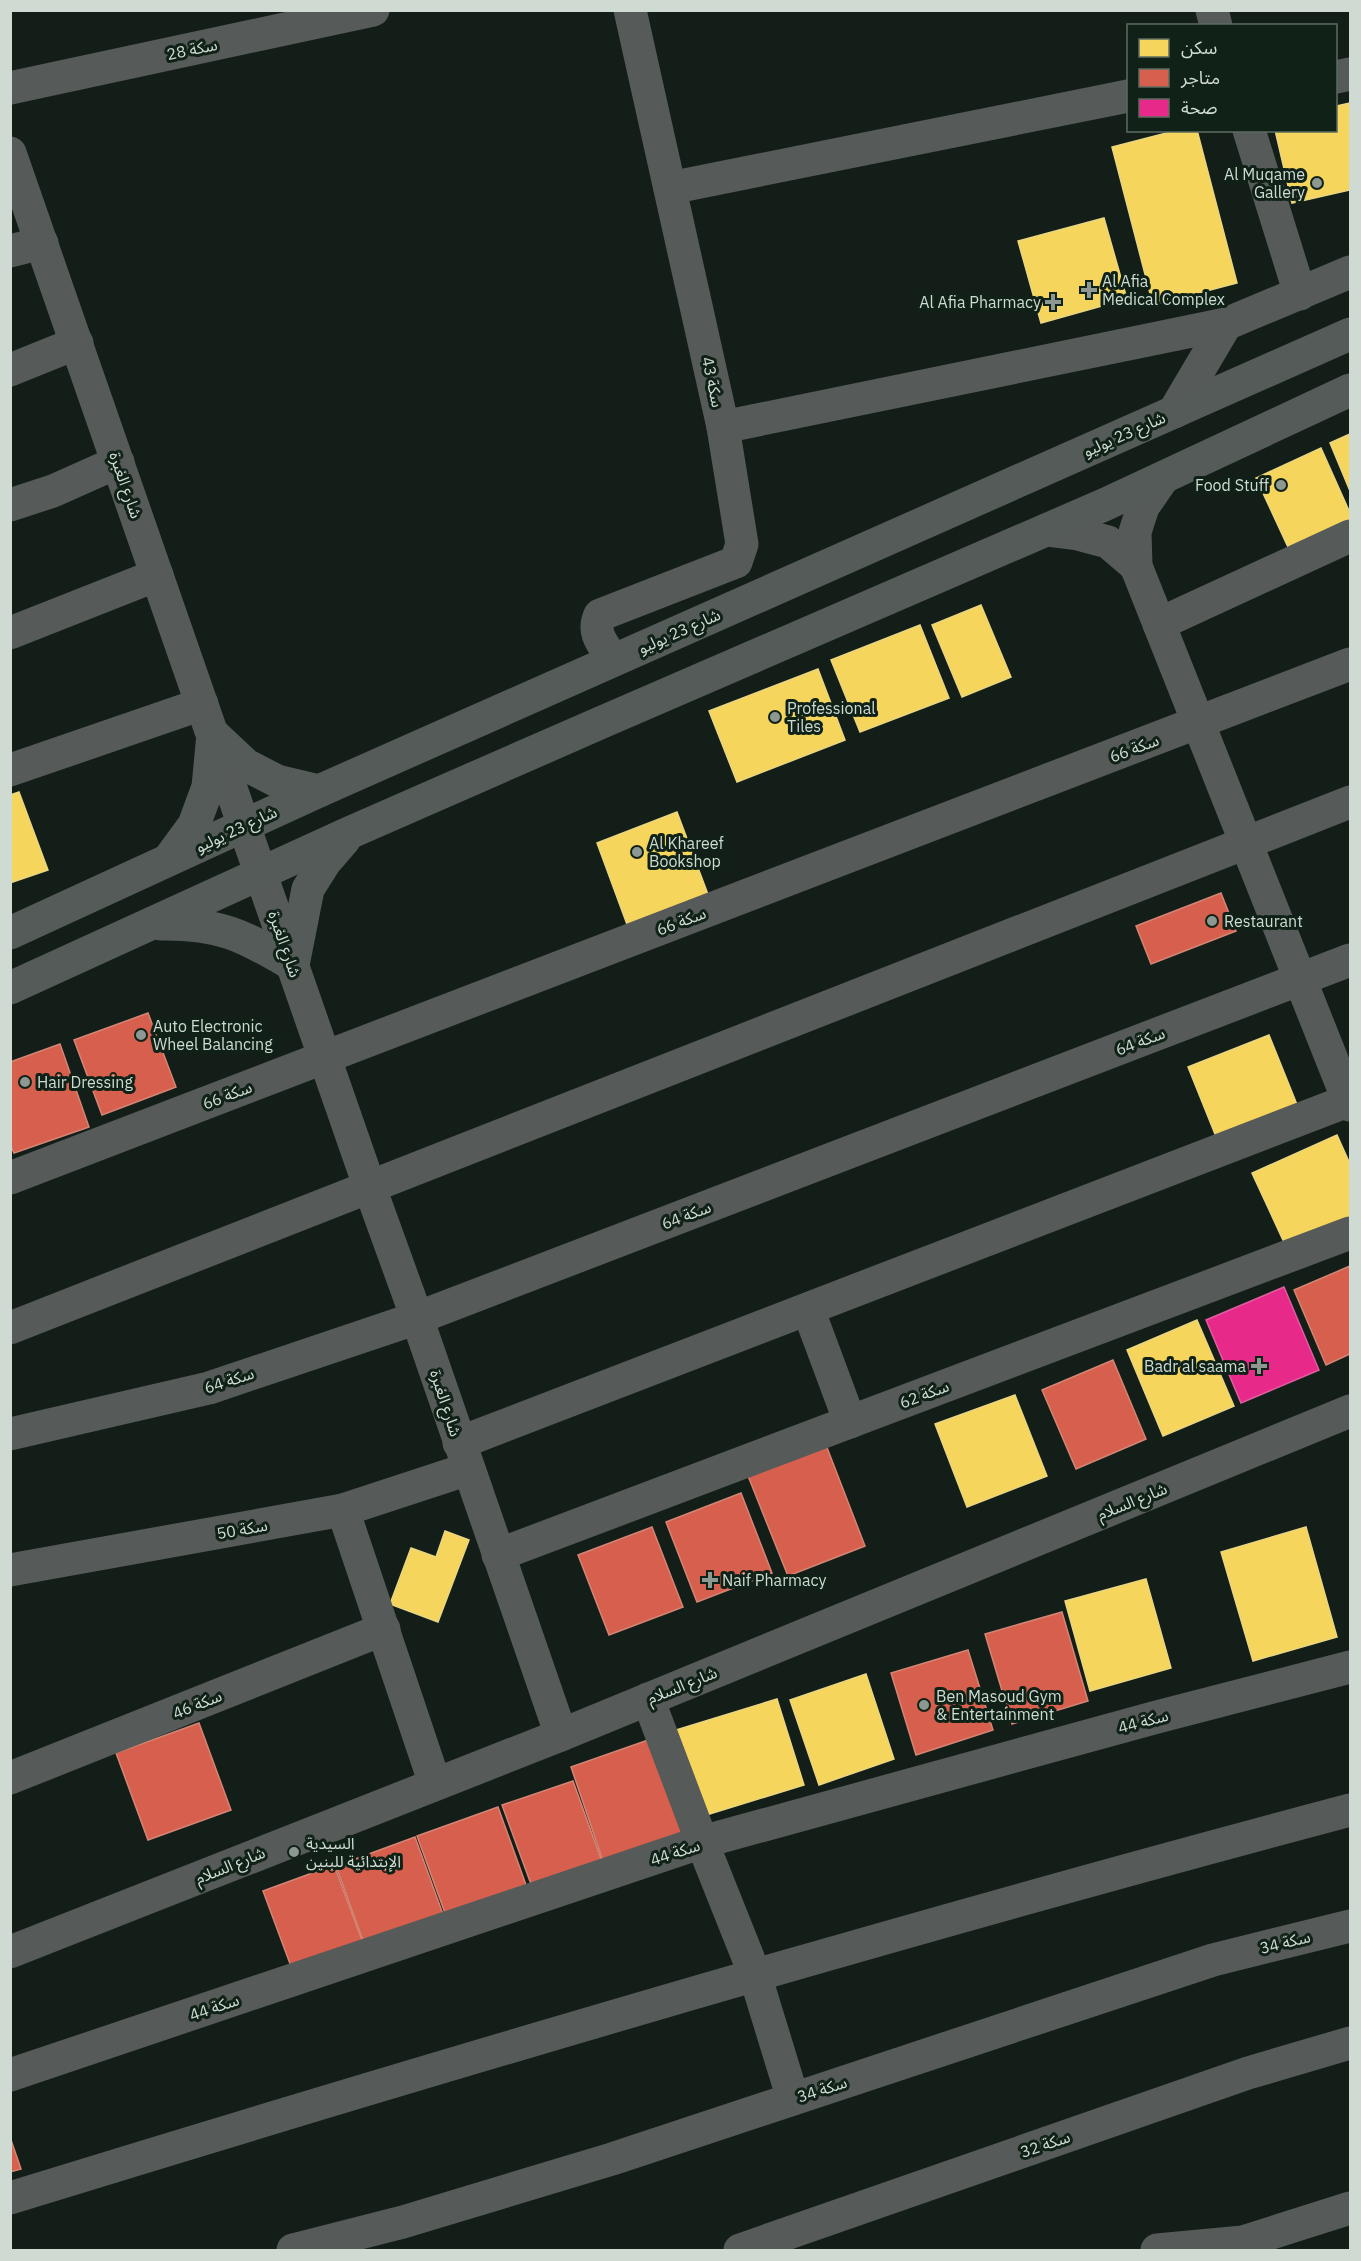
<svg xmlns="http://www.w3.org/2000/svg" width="1361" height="2261" viewBox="0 0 1361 2261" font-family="'IBM Plex Sans','Noto Sans Arabic',sans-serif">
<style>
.homes{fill:#f6d55c;stroke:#ead680;stroke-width:1.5}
.shops{fill:#d6604d;stroke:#d48575;stroke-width:1.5}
.health{fill:#e7298a;stroke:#e05ea0;stroke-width:1.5}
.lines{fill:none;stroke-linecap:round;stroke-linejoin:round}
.minor{stroke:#565a58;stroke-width:33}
.major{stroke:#555b58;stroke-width:33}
.poi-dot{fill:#8e9892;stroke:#102217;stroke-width:2}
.labels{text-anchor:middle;stroke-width:6;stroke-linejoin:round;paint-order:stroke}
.street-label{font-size:16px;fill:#cfdad3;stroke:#102217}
.poi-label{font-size:16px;fill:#cfdad3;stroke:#102217;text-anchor:start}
</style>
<rect width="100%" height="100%" fill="#141e18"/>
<g class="homes">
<path d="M 1350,103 L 1350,190 L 1292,203 L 1275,130 L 1336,130 L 1336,106 Z"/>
<path d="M 1178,130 L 1197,130 L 1237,283 L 1153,305 L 1112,147 Z"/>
<path d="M 1104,218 L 1127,299 L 1041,323 L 1018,241 Z"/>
<path d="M 1350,434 L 1350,491 L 1330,443 Z"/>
<path d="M 1321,448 L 1350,513 L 1350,519 L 1288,547 L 1256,478 Z"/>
<path d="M 981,605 L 1011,677 L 962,697 L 932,625 Z"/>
<path d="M 920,625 L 949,698 L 860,732 L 831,660 Z"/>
<path d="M 818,669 L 845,740 L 737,782 L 709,711 Z"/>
<path d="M 19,792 L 48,870 L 10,883 L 10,795 Z"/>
<path d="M 677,812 L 709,897 L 628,927 L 597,843 Z"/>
<path d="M 1269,1035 L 1300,1112 L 1219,1144 L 1188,1067 Z"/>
<path d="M 1337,1135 L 1350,1164 L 1350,1223 L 1288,1251 L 1252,1173 Z"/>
<path d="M 1197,1320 L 1234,1406 L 1163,1436 L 1127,1350 Z"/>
<path d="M 1015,1395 L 1047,1476 L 967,1507 L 935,1424 Z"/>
<path d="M 1306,1527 L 1337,1637 L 1253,1661 L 1221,1552 Z"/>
<path d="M 445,1531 L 469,1540 L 438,1622 L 390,1604 L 411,1548 L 436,1557 Z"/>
<path d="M 1146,1579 L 1171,1668 L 1090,1691 L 1065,1601 Z"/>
<path d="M 866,1674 L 894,1759 L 819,1785 L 790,1700 Z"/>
<path d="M 777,1699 L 804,1785 L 703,1816 L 676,1730 Z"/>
</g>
<g class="shops">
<path d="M 1221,893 L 1236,931 L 1151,964 L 1136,926 Z"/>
<path d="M 148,1013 L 176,1087 L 102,1115 L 74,1040 Z"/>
<path d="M 60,1044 L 89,1127 L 14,1153 L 10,1144 L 10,1062 Z"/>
<path d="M 1350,1266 L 1350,1354 L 1326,1365 L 1294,1290 Z"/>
<path d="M 1113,1360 L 1146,1439 L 1076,1469 L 1042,1390 Z"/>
<path d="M 826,1445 L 865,1546 L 788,1576 L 748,1476 Z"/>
<path d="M 741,1493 L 772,1573 L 697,1602 L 666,1522 Z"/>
<path d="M 652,1527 L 683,1607 L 609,1635 L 578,1555 Z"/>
<path d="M 1062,1612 L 1088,1701 L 1012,1724 L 985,1634 Z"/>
<path d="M 968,1650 L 993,1730 L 916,1755 L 891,1673 Z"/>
<path d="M 199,1723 L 231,1810 L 148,1840 L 116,1753 Z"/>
<path d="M 651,1739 L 685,1836 L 604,1864 L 571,1767 Z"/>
<path d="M 573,1781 L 605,1870 L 535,1895 L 502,1805 Z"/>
<path d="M 498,1807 L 530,1896 L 449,1924 L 417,1836 Z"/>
<path d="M 415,1837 L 444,1917 L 365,1946 L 336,1866 Z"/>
<path d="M 334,1865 L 363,1943 L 292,1969 L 263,1891 Z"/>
<path d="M 10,2137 L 21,2169 L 10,2172 Z"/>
</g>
<path class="health" d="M 1284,1287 L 1319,1370 L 1241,1403 L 1206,1320 Z"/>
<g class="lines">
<g class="minor">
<path d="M 1212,10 L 1216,26"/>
<path d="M 1336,77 L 1350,74"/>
<path d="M 10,88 L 373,10"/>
<path d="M 1249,130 L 1300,294"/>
<path d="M 10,153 L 370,1188 L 417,1318 L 561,1735"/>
<path d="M 670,188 L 1128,96"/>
<path d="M 10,251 L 42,243"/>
<path d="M 10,370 L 77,343"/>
<path d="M 1174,412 L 1226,324"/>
<path d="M 723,427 L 1226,324 L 1350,272"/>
<path d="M 1163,478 L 1143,507 L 1135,532 L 1136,566 L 1350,1105"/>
<path d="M 10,505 L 53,491 L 118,462"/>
<path d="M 1046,530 L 1078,534 L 1108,542 L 1136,566"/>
<path d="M 1159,624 L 1350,536"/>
<path d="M 10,633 L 157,575"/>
<path d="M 613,660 C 604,645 591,633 600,615 L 736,562 L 742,544 L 723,427 L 630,10"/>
<path d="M 10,770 L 202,704"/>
<path d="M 10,1178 L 1350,664"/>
<path d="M 808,1309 L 850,1422"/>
<path d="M 10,1328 L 1350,802"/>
<path d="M 10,1434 L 209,1388 L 417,1318 L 1350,960"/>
<path d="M 459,1443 L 1350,1100"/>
<path d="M 343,1510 L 435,1784"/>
<path d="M 498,1555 L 1350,1233"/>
<path d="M 10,1570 L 343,1510 L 468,1469"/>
<path d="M 648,1699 L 702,1842 L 755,1975 L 793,2099"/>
<path d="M 10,1778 L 384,1629"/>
<path d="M 10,1952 L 561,1735 L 1350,1411"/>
<path d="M 10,2075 L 702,1842 L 1157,1717 L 1350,1667"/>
<path d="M 10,2198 C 455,2061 901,1929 1350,1810"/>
<path d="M 293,2250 L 403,2222 L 612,2159 L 1213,1960 L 1350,1926"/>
<path d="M 740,2250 L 1248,2073 L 1350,2043"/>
<path d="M 1157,2250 L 1243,2242 L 1350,2208"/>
</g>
<g class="major">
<path d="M 213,734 L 246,765 L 277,781 L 319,791"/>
<path d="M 169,859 L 194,825 L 208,787 L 213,734"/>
<path d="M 160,924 C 219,923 243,935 293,965 L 308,889 L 325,862 L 344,840"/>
<path d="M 10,933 L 319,791 L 1350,334"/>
<path d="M 10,988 L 349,833 L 600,723 L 1106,504 L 1350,390"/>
</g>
</g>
<g class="poi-dot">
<circle cx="1317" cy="183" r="6"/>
<path d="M1086 281h6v6h6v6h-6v6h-6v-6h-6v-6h6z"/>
<path d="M1050 293h6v6h6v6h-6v6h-6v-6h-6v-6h6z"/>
<circle cx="1281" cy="485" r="6"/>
<circle cx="775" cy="717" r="6"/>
<circle cx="637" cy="852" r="6"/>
<circle cx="1212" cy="921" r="6"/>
<circle cx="141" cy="1035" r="6"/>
<circle cx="25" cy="1082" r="6"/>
<path d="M1256 1357h6v6h6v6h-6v6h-6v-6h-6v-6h6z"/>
<path d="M707 1571h6v6h6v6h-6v6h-6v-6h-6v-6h6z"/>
<circle cx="924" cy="1705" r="6"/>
<circle cx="294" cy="1852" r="6"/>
</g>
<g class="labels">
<g class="street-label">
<text transform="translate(192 49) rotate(-12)" y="6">سكة 28</text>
<text transform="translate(713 382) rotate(78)" y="6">سكة 43</text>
<text transform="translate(1124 434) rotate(-24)" y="6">شارع 23 يوليو</text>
<text transform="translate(126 485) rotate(71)" y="6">شارع الغبرة</text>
<text transform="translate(679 631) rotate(-24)" y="6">شارع 23 يوليو</text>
<text transform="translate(1134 748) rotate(-21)" y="6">سكة 66</text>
<text transform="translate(236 829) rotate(-25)" y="6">شارع 23 يوليو</text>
<text transform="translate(681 921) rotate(-21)" y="6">سكة 66</text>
<text transform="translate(285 944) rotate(71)" y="6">شارع الغبرة</text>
<text transform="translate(1140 1041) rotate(-21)" y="6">سكة 64</text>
<text transform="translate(227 1095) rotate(-21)" y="6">سكة 66</text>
<text transform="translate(686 1215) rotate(-21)" y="6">سكة 64</text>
<text transform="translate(229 1380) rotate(-18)" y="6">سكة 64</text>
<text transform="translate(924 1394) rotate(-21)" y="6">سكة 62</text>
<text transform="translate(446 1403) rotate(72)" y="6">شارع الغبرة</text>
<text transform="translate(1132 1501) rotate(-22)" y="6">شارع السلام</text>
<text transform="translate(242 1529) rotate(-10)" y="6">سكة 50</text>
<text transform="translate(682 1685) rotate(-22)" y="6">شارع السلام</text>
<text transform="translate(197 1704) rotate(-22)" y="6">سكة 46</text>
<text transform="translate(1143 1721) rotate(-15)" y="6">سكة 44</text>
<text transform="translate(675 1852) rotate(-18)" y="6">سكة 44</text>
<text transform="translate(230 1865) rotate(-22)" y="6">شارع السلام</text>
<text transform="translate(1285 1942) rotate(-14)" y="6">سكة 34</text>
<text transform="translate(214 2007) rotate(-19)" y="6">سكة 44</text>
<text transform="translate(822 2089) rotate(-18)" y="6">سكة 34</text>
<text transform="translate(1045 2144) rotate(-19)" y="6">سكة 32</text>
</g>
<g class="poi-label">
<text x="1305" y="180" text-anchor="end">Al Muqame<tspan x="1305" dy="18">Gallery</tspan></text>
<text x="1102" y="287">Al Afia<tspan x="1102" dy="18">Medical Complex</tspan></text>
<text x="1041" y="308" text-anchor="end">Al Afia Pharmacy</text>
<text x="1269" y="491" text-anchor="end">Food Stuff</text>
<text x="787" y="714">Professional<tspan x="787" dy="18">Tiles</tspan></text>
<text x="649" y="849">Al Khareef<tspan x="649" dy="18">Bookshop</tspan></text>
<text x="1224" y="927">Restaurant</text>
<text x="153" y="1032">Auto Electronic<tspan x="153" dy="18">Wheel Balancing</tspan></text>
<text x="37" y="1088">Hair Dressing</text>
<text x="1246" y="1372" text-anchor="end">Badr al saama</text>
<text x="722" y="1586">Naif Pharmacy</text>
<text x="936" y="1702">Ben Masoud Gym<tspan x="936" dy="18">&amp; Entertainment</tspan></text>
<text x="306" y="1849">السيدية<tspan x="306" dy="18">الإبتدائية للبنين</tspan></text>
</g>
</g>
<rect width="1361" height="2261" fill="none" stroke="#cfdad3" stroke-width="24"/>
<rect x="1127" y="24" width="210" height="108" fill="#102217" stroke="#5c6c62" stroke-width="1.5"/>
<rect x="1139" y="39" width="30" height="18" fill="#f6d55c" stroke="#5c6c62" stroke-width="1.5"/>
<text x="1181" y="54" font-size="18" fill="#cfdad3">سكن</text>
<rect x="1139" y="69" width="30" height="18" fill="#d6604d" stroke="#5c6c62" stroke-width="1.5"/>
<text x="1181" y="84" font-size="18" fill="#cfdad3">متاجر</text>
<rect x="1139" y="99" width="30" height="18" fill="#e7298a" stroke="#5c6c62" stroke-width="1.5"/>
<text x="1181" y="114" font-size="18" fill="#cfdad3">صحة</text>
</svg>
